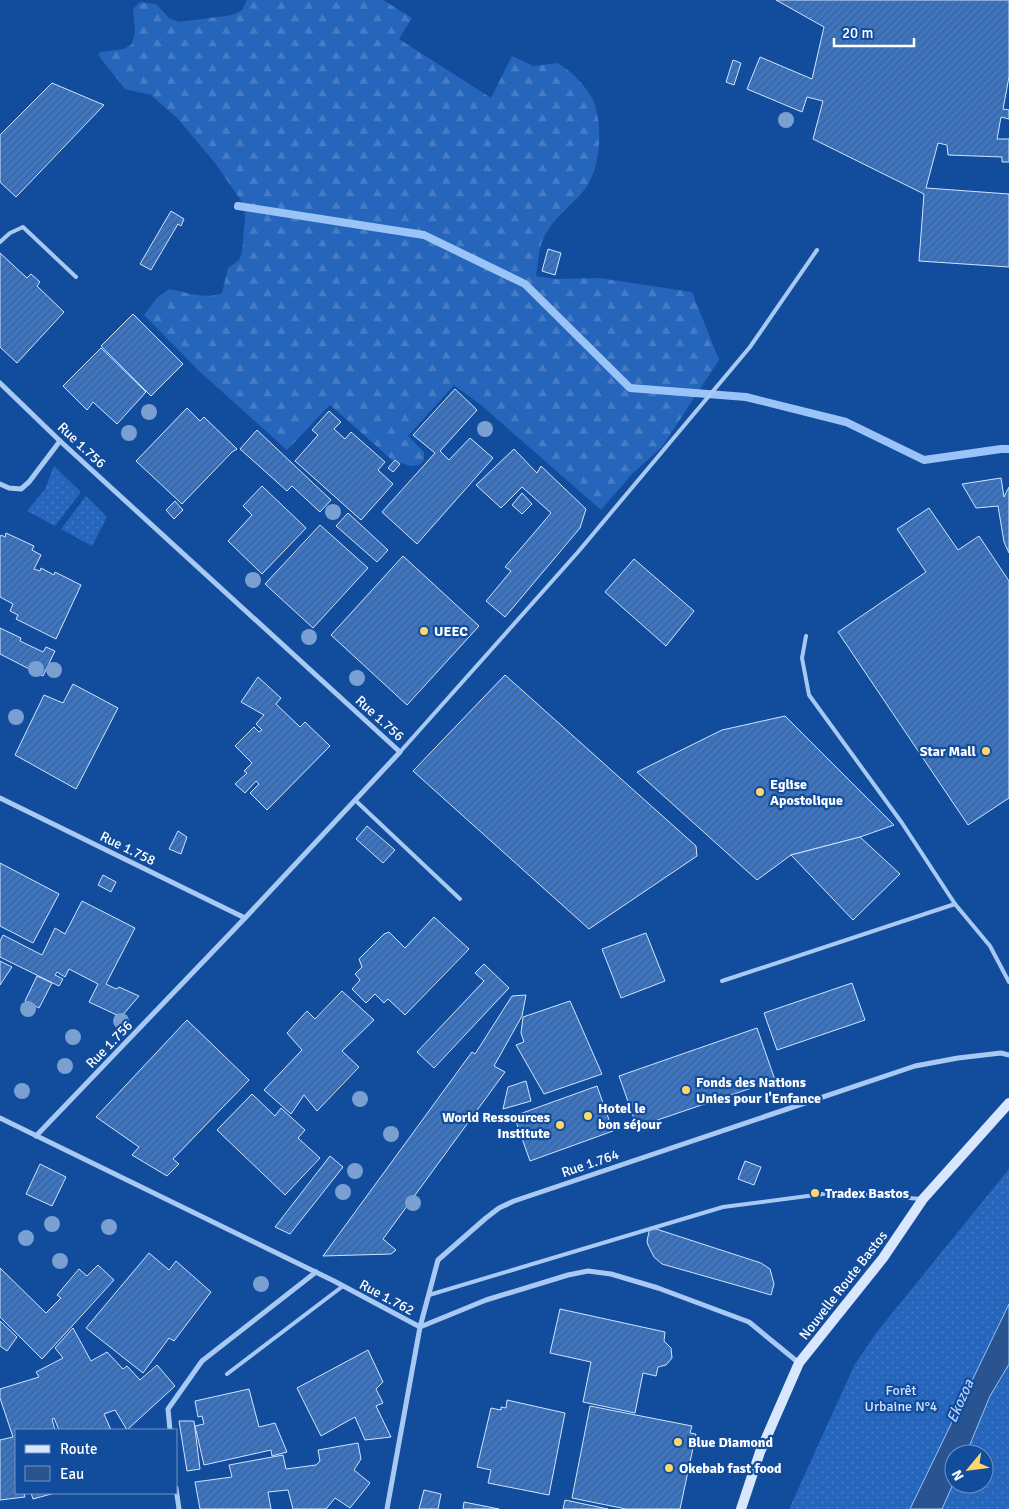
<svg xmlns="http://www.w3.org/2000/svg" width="1009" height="1509" viewBox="0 0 1009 1509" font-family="Signika,sans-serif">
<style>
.grass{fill:url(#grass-dots)}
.forest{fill:url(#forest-firs)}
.water{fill:#295490;stroke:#9ac3f7}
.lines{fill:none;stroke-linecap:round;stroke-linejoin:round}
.stream{stroke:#9ac3f7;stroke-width:8}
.building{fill:url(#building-hatch);stroke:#d0e4fe}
.service{stroke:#a8c9f4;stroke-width:4}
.minor{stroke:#a8c9f4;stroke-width:5}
.secondary{stroke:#d8e7fd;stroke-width:10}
.tree{fill:#7aa0d2}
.poi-dot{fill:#ffd86b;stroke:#124c9d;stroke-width:2}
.labels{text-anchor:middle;stroke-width:4.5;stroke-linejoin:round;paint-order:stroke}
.street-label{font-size:14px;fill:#fff;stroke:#124c9d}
.poi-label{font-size:14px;font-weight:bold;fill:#fff;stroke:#124c9d;text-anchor:start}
.park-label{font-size:14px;fill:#d0e4fe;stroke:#124c9d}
.water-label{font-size:15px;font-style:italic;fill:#b4d3fa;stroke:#124c9d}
</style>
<defs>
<pattern id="grass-dots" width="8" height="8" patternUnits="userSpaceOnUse" patternTransform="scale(1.25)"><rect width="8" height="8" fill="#2565bb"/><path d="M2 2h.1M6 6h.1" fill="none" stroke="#467cc5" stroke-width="1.8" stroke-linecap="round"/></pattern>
<pattern id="forest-firs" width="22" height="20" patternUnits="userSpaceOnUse" patternTransform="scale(1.25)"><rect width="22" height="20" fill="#2565bb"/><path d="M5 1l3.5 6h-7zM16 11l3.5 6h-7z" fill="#467cc5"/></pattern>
<pattern id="building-hatch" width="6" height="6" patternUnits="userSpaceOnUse" patternTransform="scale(1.25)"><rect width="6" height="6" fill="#3b75c4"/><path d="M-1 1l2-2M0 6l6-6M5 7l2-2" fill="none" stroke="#446088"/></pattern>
</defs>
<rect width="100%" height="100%" fill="#124c9d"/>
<g class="grass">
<path d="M 54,466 L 81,492 L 55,526 L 27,511 L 45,489 Z"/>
<path d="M 86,496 L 107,517 L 92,546 L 61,529 Z"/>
<path d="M 1009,1169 L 1009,1304 L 910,1509 L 789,1509 L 854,1366 L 876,1333 Z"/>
<path d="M 1009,1364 L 1009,1509 L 942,1509 L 954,1482 L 954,1484 L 984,1484 L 984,1454 L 966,1454 L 990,1396 Z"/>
</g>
<path class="forest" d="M 247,0 L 383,0 L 412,18 L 399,39 L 491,98 L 512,56 L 533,66 L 558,63 C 571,71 584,84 592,98 C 604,123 601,167 585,189 C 571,207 550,220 542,242 C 538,252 538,266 536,276 L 556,279 L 599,278 L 692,292 L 719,360 L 662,447 L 632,474 L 601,510 L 482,406 L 454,385 L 408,436 L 424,452 L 424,460 L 419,465 L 411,466 L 392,460 L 330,405 L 287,450 L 198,370 L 144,315 L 157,298 L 169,289 C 186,292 206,300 222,293 L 228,268 L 239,260 L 242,252 L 245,217 L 244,205 L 215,163 L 178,119 L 151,95 L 125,89 L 98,55 L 100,52 L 124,49 L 132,44 L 135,31 L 133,9 L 140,2 L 156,4 L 169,18 L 179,22 L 232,15 L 242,10 Z"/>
<path class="water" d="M 1009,1304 L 1009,1364 L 990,1396 L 966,1454 L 954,1454 L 954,1482 L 942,1509 L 910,1509 Z"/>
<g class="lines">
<path class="stream" d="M 238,206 L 424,235 L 525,284 L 630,388 L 746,397 L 846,422 L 924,460 L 1001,449 L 1009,449"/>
</g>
<g class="building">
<path d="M 776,0 L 1009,0 L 1009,77 L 1003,109 L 1009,110 L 1009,119 L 1001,117 L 997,139 L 1009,139 L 1009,162 L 1002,162 L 1002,157 L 948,155 L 947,145 L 938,143 L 926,188 L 1009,194 L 1009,267 L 919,261 L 924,194 L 813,139 L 823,101 L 807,97 L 802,112 L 747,89 L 760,57 L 812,79 L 824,27 Z"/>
<path d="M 733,60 L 741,63 L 734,85 L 726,82 Z"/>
<path d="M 52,83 L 104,105 L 16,197 L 0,182 L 0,135 Z"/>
<path d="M 171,211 L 184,219 L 181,226 L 178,224 L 151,270 L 140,264 Z"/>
<path d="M 548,249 L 561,253 L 555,275 L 542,271 Z"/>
<path d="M 0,253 L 27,278 L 31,274 L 40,282 L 37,286 L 64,312 L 17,363 L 0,347 Z"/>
<path d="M 133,314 L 183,364 L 151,396 L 101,346 Z"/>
<path d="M 101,348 L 146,392 L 117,424 L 93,402 L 87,410 L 63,386 Z"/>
<path d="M 455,389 L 477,410 L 440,451 L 449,460 L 470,438 L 493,458 L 417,544 L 382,512 L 435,453 L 413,435 Z"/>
<path d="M 187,408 L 200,421 L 204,417 L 237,449 L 232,452 L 182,504 L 136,461 Z"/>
<path d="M 329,411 L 341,422 L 334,429 L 345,439 L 351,432 L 385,462 L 378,470 L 393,484 L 361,520 L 295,461 L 318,435 L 312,430 Z"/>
<path d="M 257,430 L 331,500 L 320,512 L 292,486 L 287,491 L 240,449 Z"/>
<path d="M 514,449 L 537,473 L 541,466 L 586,509 L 580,528 L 505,617 L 486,601 L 511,571 L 505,567 L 551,513 L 522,487 L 501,508 L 476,485 Z"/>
<path d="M 395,460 L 400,464 L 393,472 L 388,468 Z"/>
<path d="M 1001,478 L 1004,497 L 1009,487 L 1009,553 L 1004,542 L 998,506 L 976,508 L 962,484 Z"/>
<path d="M 262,486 L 306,528 L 262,574 L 228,541 L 252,515 L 243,506 Z"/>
<path d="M 522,493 L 532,504 L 522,514 L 512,505 Z"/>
<path d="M 175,501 L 183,510 L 174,519 L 166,510 Z"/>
<path d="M 929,508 L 958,550 L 979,536 L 1009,581 L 1009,798 L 968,825 L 838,632 L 926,572 L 897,529 Z"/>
<path d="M 348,513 L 388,550 L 377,562 L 336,526 Z"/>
<path d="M 320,525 L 368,568 L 313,628 L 265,584 Z"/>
<path d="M 6,533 L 34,546 L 32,550 L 41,555 L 34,569 L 40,571 L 41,568 L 54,575 L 55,572 L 81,585 L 56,639 L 16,619 L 18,615 L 10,611 L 13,604 L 0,597 L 0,537 L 1,535 L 5,537 Z"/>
<path d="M 403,556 L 479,626 L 407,705 L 331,635 Z"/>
<path d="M 634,559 L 694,611 L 666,646 L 605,592 Z"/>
<path d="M 0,628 L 21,638 L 20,641 L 43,652 L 46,647 L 55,651 L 43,676 L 0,654 Z"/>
<path d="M 505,675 L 696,846 L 697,856 L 589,929 L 413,771 Z"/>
<path d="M 258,677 L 281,698 L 276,704 L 300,727 L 305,722 L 330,746 L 267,810 L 250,793 L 259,784 L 256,781 L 245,793 L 235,784 L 247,773 L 244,771 L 252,763 L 235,746 L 254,727 L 259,732 L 262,730 L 256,724 L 264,715 L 241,702 Z"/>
<path d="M 73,684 L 118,708 L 76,789 L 15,755 L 44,695 L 63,703 Z"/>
<path d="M 785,716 L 894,825 L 860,837 L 791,855 L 757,880 L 637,772 L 722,730 Z"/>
<path d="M 367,826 L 395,850 L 383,863 L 356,839 Z"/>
<path d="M 178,831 L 187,837 L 181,854 L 169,849 Z"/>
<path d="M 860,837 L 900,874 L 853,920 L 791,855 Z"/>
<path d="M 0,863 L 59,894 L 33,943 L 0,926 Z"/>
<path d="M 103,875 L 116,882 L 111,892 L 98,885 Z"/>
<path d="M 82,901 L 135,928 L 106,984 L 116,989 L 119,987 L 139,996 L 121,1017 L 89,1002 L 98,984 L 69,969 L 65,977 L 57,972 L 55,975 L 63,979 L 59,986 L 0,957 L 0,941 L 3,935 L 42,955 L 55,928 L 65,934 Z"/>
<path d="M 434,917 L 469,949 L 405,1015 L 388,999 L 384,1003 L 375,994 L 366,1003 L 352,989 L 360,980 L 355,974 L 362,967 L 359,959 L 384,934 L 389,932 L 405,948 Z"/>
<path d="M 646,933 L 665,981 L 621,998 L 602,949 Z"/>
<path d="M 0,961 L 12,967 L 0,985 Z"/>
<path d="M 484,964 L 509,988 L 434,1068 L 417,1052 L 484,981 L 475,973 Z"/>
<path d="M 37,976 L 52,983 L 39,1008 L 25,1001 Z"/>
<path d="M 852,983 L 865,1020 L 777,1050 L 764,1013 Z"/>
<path d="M 342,991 L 374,1020 L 342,1051 L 359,1067 L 317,1111 L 304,1095 L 291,1114 L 264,1090 L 302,1050 L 287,1033 L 307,1011 L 315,1019 Z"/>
<path d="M 526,995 L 522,1016 L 494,1066 L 505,1072 L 383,1239 L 396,1250 L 391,1254 L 323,1256 L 472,1052 L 475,1054 L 512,996 Z"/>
<path d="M 570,1001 L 602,1074 L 544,1094 L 516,1045 L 524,1042 L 521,1033 L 523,1017 Z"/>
<path d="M 187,1020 L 249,1080 L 173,1159 L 179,1164 L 167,1176 L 132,1155 L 139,1147 L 96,1117 Z"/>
<path d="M 757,1028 L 775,1080 L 637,1127 L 619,1076 Z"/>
<path d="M 526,1081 L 531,1101 L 503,1109 L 508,1087 Z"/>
<path d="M 597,1086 L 613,1131 L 530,1161 L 514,1116 Z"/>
<path d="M 252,1094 L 275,1116 L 281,1108 L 305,1130 L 298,1138 L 320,1158 L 285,1195 L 217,1130 Z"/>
<path d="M 330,1156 L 343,1167 L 290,1234 L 275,1227 Z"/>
<path d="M 745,1161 L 761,1167 L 754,1185 L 738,1179 Z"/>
<path d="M 40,1164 L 66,1177 L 52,1206 L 26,1194 Z"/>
<path d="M 650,1227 L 761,1263 L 770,1269 L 774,1284 L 771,1295 L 662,1264 L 654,1257 L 648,1245 L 647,1241 Z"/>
<path d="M 149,1253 L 169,1270 L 176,1261 L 211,1292 L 174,1341 L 169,1338 L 143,1373 L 86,1328 Z"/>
<path d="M 98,1265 L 114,1280 L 42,1359 L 0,1317 L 0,1268 L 46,1313 L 61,1298 L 57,1295 L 79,1269 L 87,1276 Z"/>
<path d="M 560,1309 L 665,1332 L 664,1341 L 671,1348 L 672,1358 L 666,1365 L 658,1367 L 656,1376 L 643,1373 L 635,1413 L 583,1402 L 591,1362 L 550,1353 Z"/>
<path d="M 0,1321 L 17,1337 L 7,1351 L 0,1346 Z"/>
<path d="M 73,1328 L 91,1361 L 107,1352 L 123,1369 L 127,1366 L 140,1380 L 157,1365 L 175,1386 L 127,1430 L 115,1410 L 104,1414 L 111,1430 L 59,1430 L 54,1418 L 52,1419 L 55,1430 L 16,1430 L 16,1493 L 24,1493 L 25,1497 L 0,1500 L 0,1440 L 13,1437 L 0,1398 L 0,1389 L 39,1377 L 36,1372 L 63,1358 L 55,1348 Z"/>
<path d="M 368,1350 L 383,1382 L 376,1389 L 383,1403 L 376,1406 L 391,1437 L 365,1440 L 355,1417 L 321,1436 L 297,1388 Z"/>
<path d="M 249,1389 L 259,1427 L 275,1423 L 287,1452 L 272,1456 L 271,1450 L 204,1465 L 195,1426 L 204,1424 L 202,1416 L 198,1417 L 195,1401 Z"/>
<path d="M 507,1400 L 565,1413 L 549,1495 L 488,1483 L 491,1470 L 477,1467 L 491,1408 L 501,1410 L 501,1407 L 506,1408 Z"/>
<path d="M 590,1406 L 692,1426 L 690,1433 L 696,1434 L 680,1509 L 626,1509 L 572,1498 Z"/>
<path d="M 179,1421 L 194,1421 L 200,1469 L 187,1471 Z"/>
<path d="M 358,1443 L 361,1459 L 354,1470 L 370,1483 L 350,1508 L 335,1498 L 326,1509 L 293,1509 L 288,1490 L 268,1492 L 271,1509 L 200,1509 L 195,1482 L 232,1477 L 229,1465 L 283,1455 L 286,1469 L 316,1465 L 320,1461 L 318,1450 Z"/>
<path d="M 424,1490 L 441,1494 L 438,1509 L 419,1509 Z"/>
<path d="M 31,1493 L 55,1493 L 33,1499 Z"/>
<path d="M 565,1500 L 608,1509 L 563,1509 Z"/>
<path d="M 464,1502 L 499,1509 L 463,1509 Z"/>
</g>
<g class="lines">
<g class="service">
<path d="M 0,242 L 10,233 L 23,227 L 76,277"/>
<path d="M 806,636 L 802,658 L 809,695 L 902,823 L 955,904 L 990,946 L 1009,982"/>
<path d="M 400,752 L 578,552 L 750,347 L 817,250"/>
<path d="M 355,800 L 460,899"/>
<path d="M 722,981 L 955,904"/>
<path d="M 429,1295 L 723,1207 L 838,1192 L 921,1199"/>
<path d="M 227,1374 L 343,1286"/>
</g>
<g class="minor">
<path d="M 0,383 L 60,441 L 400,752 L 245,918 L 36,1136"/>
<path d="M 0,484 L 9,488 L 21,489 L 29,482 L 60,441"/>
<path d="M 0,798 L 245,918"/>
<path d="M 0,1118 L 334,1281 L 420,1327 L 486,1300 L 568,1275 L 588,1271 L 611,1274 L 658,1288 L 749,1322 L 799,1363"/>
<path d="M 170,1430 L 168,1409 L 202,1361 L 316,1272"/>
<path d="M 176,1488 L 179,1509"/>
<path d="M 387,1509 L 420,1327 L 438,1260 L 486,1218 L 499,1208 L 514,1201 L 915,1066 L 958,1058 L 1001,1053 L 1009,1055"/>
</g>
<path class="secondary" d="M 741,1509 L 760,1452 L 799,1363 L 883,1258 L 923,1199 L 1009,1103"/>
</g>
<g class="tree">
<circle cx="786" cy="120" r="8"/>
<circle cx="149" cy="412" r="8"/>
<circle cx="485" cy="429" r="8"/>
<circle cx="129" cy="433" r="8"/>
<circle cx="333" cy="512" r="8"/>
<circle cx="253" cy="580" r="8"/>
<circle cx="309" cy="637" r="8"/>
<circle cx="36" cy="669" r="8"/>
<circle cx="54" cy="670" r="8"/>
<circle cx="357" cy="678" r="8"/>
<circle cx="16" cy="717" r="8"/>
<circle cx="28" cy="1009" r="8"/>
<circle cx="121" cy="1021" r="8"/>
<circle cx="73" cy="1037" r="8"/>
<circle cx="65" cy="1066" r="8"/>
<circle cx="22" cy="1091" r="8"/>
<circle cx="360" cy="1099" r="8"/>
<circle cx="391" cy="1134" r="8"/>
<circle cx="355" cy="1171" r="8"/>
<circle cx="343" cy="1192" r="8"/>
<circle cx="413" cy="1203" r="8"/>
<circle cx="52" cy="1224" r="8"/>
<circle cx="109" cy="1227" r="8"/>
<circle cx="26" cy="1238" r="8"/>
<circle cx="60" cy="1261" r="8"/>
<circle cx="261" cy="1284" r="8"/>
</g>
<g class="poi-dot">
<circle cx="424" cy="631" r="5"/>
<circle cx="986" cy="751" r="5"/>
<circle cx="760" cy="792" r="5"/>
<circle cx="686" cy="1090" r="5"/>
<circle cx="588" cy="1116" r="5"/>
<circle cx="560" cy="1125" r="5"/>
<circle cx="815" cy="1193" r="5"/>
<circle cx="678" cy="1442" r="5"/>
<circle cx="669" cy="1468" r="5"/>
</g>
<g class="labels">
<g class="street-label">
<text transform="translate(82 445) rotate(43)" y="5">Rue 1.756</text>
<text transform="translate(380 718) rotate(42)" y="5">Rue 1.756</text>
<text transform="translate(128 848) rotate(26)" y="5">Rue 1.758</text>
<text transform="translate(109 1044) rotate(-46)" y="5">Rue 1.756</text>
<text transform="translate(590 1163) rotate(-19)" y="5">Rue 1.764</text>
<text transform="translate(843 1285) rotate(-52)" y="5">Nouvelle Route Bastos</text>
<text transform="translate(387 1297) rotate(28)" y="5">Rue 1.762</text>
</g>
<g class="poi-label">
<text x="434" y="636">UEEC</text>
<text x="976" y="756" text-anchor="end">Star Mall</text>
<text x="770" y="789">Eglise<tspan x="770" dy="16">Apostolique</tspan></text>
<text x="696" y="1087">Fonds des Nations<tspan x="696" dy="16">Unies pour l'Enfance</tspan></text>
<text x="598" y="1113">Hotel le<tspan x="598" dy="16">bon séjour</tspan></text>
<text x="550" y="1122" text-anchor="end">World Ressources<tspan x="550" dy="16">Institute</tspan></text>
<text x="825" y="1198">Tradex Bastos</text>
<text x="688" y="1447">Blue Diamond</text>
<text x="679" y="1473">Okebab fast food</text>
</g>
<g class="park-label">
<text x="901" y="1395">Forêt<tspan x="901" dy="16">Urbaine N°4</tspan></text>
</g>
<g class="water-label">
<text transform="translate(960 1401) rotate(-66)" y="5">Ekozoa</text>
</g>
</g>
<rect x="15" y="1429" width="162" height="65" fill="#124c9d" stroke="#7194c4"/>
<rect x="25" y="1445" width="25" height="8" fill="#d8e7fd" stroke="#7194c4"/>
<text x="60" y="1454" font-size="15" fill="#ffffff">Route</text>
<rect x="25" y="1466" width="25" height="15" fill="#295490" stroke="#7194c4"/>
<text x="60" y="1479" font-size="15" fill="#ffffff">Eau</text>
<g transform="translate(969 1469) rotate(241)"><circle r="24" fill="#124c9d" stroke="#7194c4"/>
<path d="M0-4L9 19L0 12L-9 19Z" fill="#ffd86b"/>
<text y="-8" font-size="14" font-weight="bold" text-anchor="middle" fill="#ffffff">N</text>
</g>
<path d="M834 38v8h80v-8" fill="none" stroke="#ffffff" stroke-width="2.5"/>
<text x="842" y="38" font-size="15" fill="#ffffff" stroke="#124c9d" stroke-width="4" paint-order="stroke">20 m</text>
</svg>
